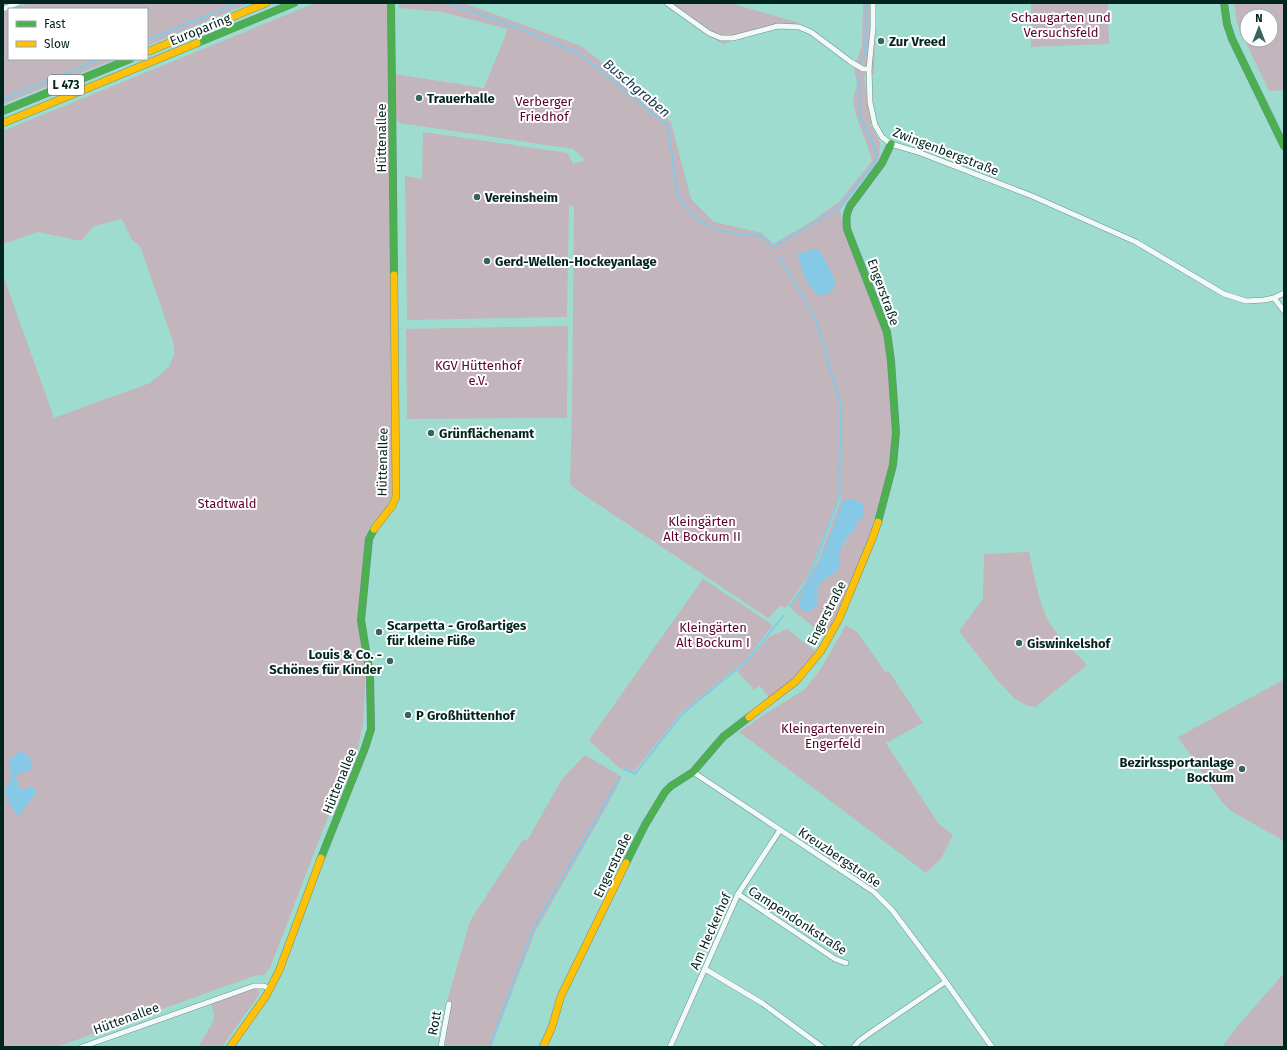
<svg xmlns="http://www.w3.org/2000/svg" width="1287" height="1050" viewBox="0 0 1287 1050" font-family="'Fira Sans',sans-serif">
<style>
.green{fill:#c2b5bc;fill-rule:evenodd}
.water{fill:#85c9e6}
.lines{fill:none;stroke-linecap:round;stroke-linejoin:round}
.stream{stroke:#85c9e6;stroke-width:2}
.street-casing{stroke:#699088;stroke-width:6}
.fast-casing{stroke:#699088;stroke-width:8}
.slow-casing{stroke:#699088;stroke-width:8}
.street{stroke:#f1faf8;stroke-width:5}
.fast{stroke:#4caf50;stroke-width:7}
.slow{stroke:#ffc107;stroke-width:7}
.poi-dot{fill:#38645c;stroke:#fff;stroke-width:1.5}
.labels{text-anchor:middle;stroke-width:4;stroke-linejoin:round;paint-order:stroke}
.shield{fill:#fff;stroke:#4c6662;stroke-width:1}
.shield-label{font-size:12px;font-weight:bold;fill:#00241e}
.park-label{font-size:13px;fill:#5d002f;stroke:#fff}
.street-label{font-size:13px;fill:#00241e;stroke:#fff}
.poi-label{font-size:13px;font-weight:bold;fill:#00241e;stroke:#fff;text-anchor:start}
.water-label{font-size:14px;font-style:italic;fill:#19394c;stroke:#fff}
</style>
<rect width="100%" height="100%" fill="#9fdcd0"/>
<g class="green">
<path d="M 28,3 L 250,3 L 147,46 L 147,9 L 13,9 Z"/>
<path d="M 315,3 L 388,3 L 393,501 L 370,526 L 366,535 L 358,624 L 366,669 L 363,724 L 359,743 L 355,757 L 326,822 L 270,968 L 264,975 L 254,976 L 57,1047 L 3,1047 L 3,275 L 54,418 L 150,383 L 169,367 L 174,355 L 174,344 L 140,246 L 132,240 L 122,219 L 94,226 L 81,241 L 38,232 L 3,244 L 3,131 Z"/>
<path d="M 399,3 L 464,3 L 581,46 L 616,73 L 671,122 L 691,199 L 714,222 L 762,233 L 773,244 L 809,223 L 839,202 L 872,161 L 870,153 L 857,118 L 853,101 L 857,83 L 854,68 L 862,45 L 863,3 L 876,3 L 874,74 L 864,76 L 871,125 L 880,142 L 879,159 L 840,210 L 844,229 L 882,326 L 889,362 L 893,435 L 891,463 L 884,496 L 880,498 L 867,544 L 838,616 L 826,637 L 790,608 L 805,586 L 818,561 L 842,495 L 839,495 L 813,564 L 804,582 L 786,608 L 780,606 L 768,618 L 575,489 L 570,483 L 572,410 L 574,207 L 569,205 L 567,317 L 407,320 L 405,176 L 422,179 L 423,132 L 568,153 L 573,164 L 585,160 L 573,149 L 399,123 L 395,118 L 395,74 L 484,88 L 508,29 L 442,12 L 399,8 ZM 864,510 L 857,522 L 855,529 L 847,537 L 844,545 L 840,548 L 840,561 L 831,575 L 819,583 L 818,587 L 816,606 C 809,613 802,615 799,603 L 817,567 Z"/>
<path d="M 672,3 L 730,3 L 800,23 L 795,29 L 777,28 L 723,44 L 703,32 L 706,27 Z"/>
<path d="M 1031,3 L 1108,3 L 1109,44 L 1031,47 Z"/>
<path d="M 1234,3 L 1284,3 L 1284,90 L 1269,91 L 1237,24 ZM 1247,16 L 1271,16 L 1271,40 L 1247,40 Z"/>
<path d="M 9,11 L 9,59 L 116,59 L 3,104 L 3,13 Z"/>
<path d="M 568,326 L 567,418 L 407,419 L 406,329 Z"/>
<path d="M 1029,552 C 1035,577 1039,609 1054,629 C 1063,642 1075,652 1086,664 L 1085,667 L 1035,707 L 1028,706 L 1015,699 L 997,680 L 959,631 L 983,599 L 984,554 Z"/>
<path d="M 703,579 L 773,625 L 747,659 L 681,713 L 634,772 L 626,768 L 620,769 L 589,740 Z"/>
<path d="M 846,625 L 857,632 L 886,673 L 888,670 L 923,723 L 886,743 L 938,823 L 953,835 L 941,859 L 926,873 L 739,732 L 762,716 L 805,689 L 822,667 Z"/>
<path d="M 787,629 L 816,652 L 794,679 L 770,699 L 759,685 L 754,690 L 737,671 L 748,661 L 770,636 Z"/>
<path d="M 1283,680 L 1284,682 L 1284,841 L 1231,811 L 1221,801 L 1178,737 Z"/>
<path d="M 585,755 L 622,777 L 608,804 L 535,932 L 491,1047 L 445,1047 L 450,1003 L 447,1002 L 470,921 L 522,841 L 528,839 L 562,779 Z"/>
<path d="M 1284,973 L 1284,1047 L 1222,1047 L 1237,1027 Z"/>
<path d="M 253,988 L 259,990 L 259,995 L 222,1047 L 198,1047 L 213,1022 L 214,1015 L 211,1003 Z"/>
</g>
<g class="water">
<path d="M 816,248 C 821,252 835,276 835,282 C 835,283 834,288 834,289 L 827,294 L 820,296 C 813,292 800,273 802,266 L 797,255 L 799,252 L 802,253 Z"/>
<path d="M 849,499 C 856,499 859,500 864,505 L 863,517 L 857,522 C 855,533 852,530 847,538 C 844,542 844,545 840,549 C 839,554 841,559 840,564 C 838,575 824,576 819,585 C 814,592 822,601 814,608 C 812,610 809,612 806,612 C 803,612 801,609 800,607 C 797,598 808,584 812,576 C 825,553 833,527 842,502 Z"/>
<path d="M 20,751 L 30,757 L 32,769 L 16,775 L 19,788 L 23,790 L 31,786 L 37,792 L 18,816 L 8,802 L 5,791 L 11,779 L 9,760 Z"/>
</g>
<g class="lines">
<g class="stream">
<path d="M 448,3 L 508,24 L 580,54 L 668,126 L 677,193 C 690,220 711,231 740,234 C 746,234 756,234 762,237 C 766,239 769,244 773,247 L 838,209 L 876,162 L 877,153 L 860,116 L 859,76"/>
<path d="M 147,40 L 237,3"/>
<path d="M 861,61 L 865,54 L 867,3"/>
<path d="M 3,99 L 101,59"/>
<path d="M 778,256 L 804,298 L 817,323 L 841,406 L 841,450 L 839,465 L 840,495 L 815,563 L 804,586 L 790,606"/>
<path d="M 624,770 L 625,769 L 635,774 L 682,714 L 749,659 L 783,616"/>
<path d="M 491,1044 L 533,929 L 620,778"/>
</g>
<defs>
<g id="street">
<path d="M 667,3 L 709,33 L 721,38 L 733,38 L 778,26 L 799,27 L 811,32 L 851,62 L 863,69 L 869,69"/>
<path d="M 873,3 L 873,28 L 869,69 L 870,102 L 875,125 L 882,137 L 891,144 L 918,152 L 1032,196 L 1136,242 L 1224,294 L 1246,301 L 1264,300 L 1274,298 L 1284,293"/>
<path d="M 3,9 L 18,3"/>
<path d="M 1274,298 L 1284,311"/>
<path d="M 693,772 L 874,892 L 892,910 L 941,975 L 992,1047"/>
<path d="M 738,894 L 795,932 L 835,959 L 846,963"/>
<path d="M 705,969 L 762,1003 L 822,1047"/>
<path d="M 82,1047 L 254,986 L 264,986 L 270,989"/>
<path d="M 441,1047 L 449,1004"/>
<path d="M 670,1047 L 738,894 L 780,830"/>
<path d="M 854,1047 L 859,1041 L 870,1033 L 945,982"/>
</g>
<g id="fast">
<path d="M 391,3 L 394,275"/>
<path d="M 1224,3 L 1227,24 L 1232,39 L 1284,146"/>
<path d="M 197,43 L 294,3"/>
<path d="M 3,111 L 130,59"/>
<path d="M 878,522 L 893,465 L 896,432 L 891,361 L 887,332 L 847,229 C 846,220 846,214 850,206 L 882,163 L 891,144"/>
<path d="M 321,858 L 365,748 L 371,729 L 370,675 L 361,620 L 369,539 L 374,529"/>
<path d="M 626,863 L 645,825 L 665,792 L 671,786 L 693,772 L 723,737 L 749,717"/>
</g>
<g id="slow">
<path d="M 147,52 L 266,3"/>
<path d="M 3,123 L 197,43"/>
<path d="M 374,529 L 392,506 L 396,497 L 394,275"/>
<path d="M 749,717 L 796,681 L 821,651 L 839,619 L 873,537 L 878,522"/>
<path d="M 230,1047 L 266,996 L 279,971 L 321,858"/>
<path d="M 543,1047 L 552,1027 L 561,996 L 626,863"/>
</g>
</defs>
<use href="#street" class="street-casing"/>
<use href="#fast" class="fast-casing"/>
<use href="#slow" class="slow-casing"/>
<use href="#street" class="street"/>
<use href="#fast" class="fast"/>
<use href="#slow" class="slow"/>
</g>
<g class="poi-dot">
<circle cx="881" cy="41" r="4"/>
<circle cx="419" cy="98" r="4"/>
<circle cx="477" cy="197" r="4"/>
<circle cx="487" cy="261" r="4"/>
<circle cx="431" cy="433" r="4"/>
<circle cx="379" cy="632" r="4"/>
<circle cx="1019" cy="643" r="4"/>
<circle cx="390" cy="661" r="4"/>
<circle cx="408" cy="715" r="4"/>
<circle cx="1242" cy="769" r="4"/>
</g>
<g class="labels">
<rect class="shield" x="48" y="75" width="36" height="20" rx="3"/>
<g class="shield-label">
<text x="66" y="89">L 473</text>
</g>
<g class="park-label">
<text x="1061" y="22">Schaugarten und<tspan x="1061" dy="15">Versuchsfeld</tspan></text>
<text x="544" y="106">Verberger<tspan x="544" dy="15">Friedhof</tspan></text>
<text x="478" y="370">KGV Hüttenhof<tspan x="478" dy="15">e.V.</tspan></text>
<text x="227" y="508">Stadtwald</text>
<text x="702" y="526">Kleingärten<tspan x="702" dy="15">Alt Bockum II</tspan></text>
<text x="713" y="632">Kleingärten<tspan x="713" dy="15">Alt Bockum I</tspan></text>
<text x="833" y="733">Kleingartenverein<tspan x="833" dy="15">Engerfeld</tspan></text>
</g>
<g class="street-label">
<text transform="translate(200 29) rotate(-22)" y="5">Europaring</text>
<text transform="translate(381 138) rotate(-90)" y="5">Hüttenallee</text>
<text transform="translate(946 151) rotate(21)" y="5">Zwingenbergstraße</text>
<text transform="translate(884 292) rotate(70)" y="5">Engerstraße</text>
<text transform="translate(382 462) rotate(-89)" y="5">Hüttenallee</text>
<text transform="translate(826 613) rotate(-63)" y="5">Engerstraße</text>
<text transform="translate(339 781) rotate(-68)" y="5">Hüttenallee</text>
<text transform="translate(840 857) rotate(34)" y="5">Kreuzbergstraße</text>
<text transform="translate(612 865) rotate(-64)" y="5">Engerstraße</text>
<text transform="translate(798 920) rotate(33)" y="5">Campendonkstraße</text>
<text transform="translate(710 931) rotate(-66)" y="5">Am Heckerhof</text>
<text transform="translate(126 1018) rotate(-20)" y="5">Hüttenallee</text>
<text transform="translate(434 1023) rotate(-79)" y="5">Rott</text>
</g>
<g class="poi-label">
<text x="889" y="46">Zur Vreed</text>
<text x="427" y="103">Trauerhalle</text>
<text x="485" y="202">Vereinsheim</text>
<text x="495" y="266">Gerd-Wellen-Hockeyanlage</text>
<text x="439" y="438">Grünflächenamt</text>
<text x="387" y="630">Scarpetta - Großartiges<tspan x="387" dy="15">für kleine Füße</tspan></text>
<text x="1027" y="648">Giswinkelshof</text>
<text x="382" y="659" text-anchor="end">Louis &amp; Co. -<tspan x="382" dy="15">Schönes für Kinder</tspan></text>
<text x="416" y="720">P Großhüttenhof</text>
<text x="1234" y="767" text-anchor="end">Bezirkssportanlage<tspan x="1234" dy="15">Bockum</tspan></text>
</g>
<g class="water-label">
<text transform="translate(637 88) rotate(40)" y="5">Buschgraben</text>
</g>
</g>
<rect width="1287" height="1050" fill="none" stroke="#00241e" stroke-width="8"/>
<rect x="8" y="8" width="140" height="52" fill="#ffffff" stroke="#99a7a5"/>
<rect x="16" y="21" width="20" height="6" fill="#4caf50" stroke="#99a7a5"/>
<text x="44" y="28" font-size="12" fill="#00241e">Fast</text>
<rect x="16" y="41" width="20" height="6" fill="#ffc107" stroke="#99a7a5"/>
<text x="44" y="48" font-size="12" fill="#00241e">Slow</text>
<g transform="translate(1259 28)"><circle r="19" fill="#ffffff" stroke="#99a7a5"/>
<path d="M0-3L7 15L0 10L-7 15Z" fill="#38645c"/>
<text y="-6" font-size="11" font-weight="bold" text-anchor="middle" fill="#00241e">N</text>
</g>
</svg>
